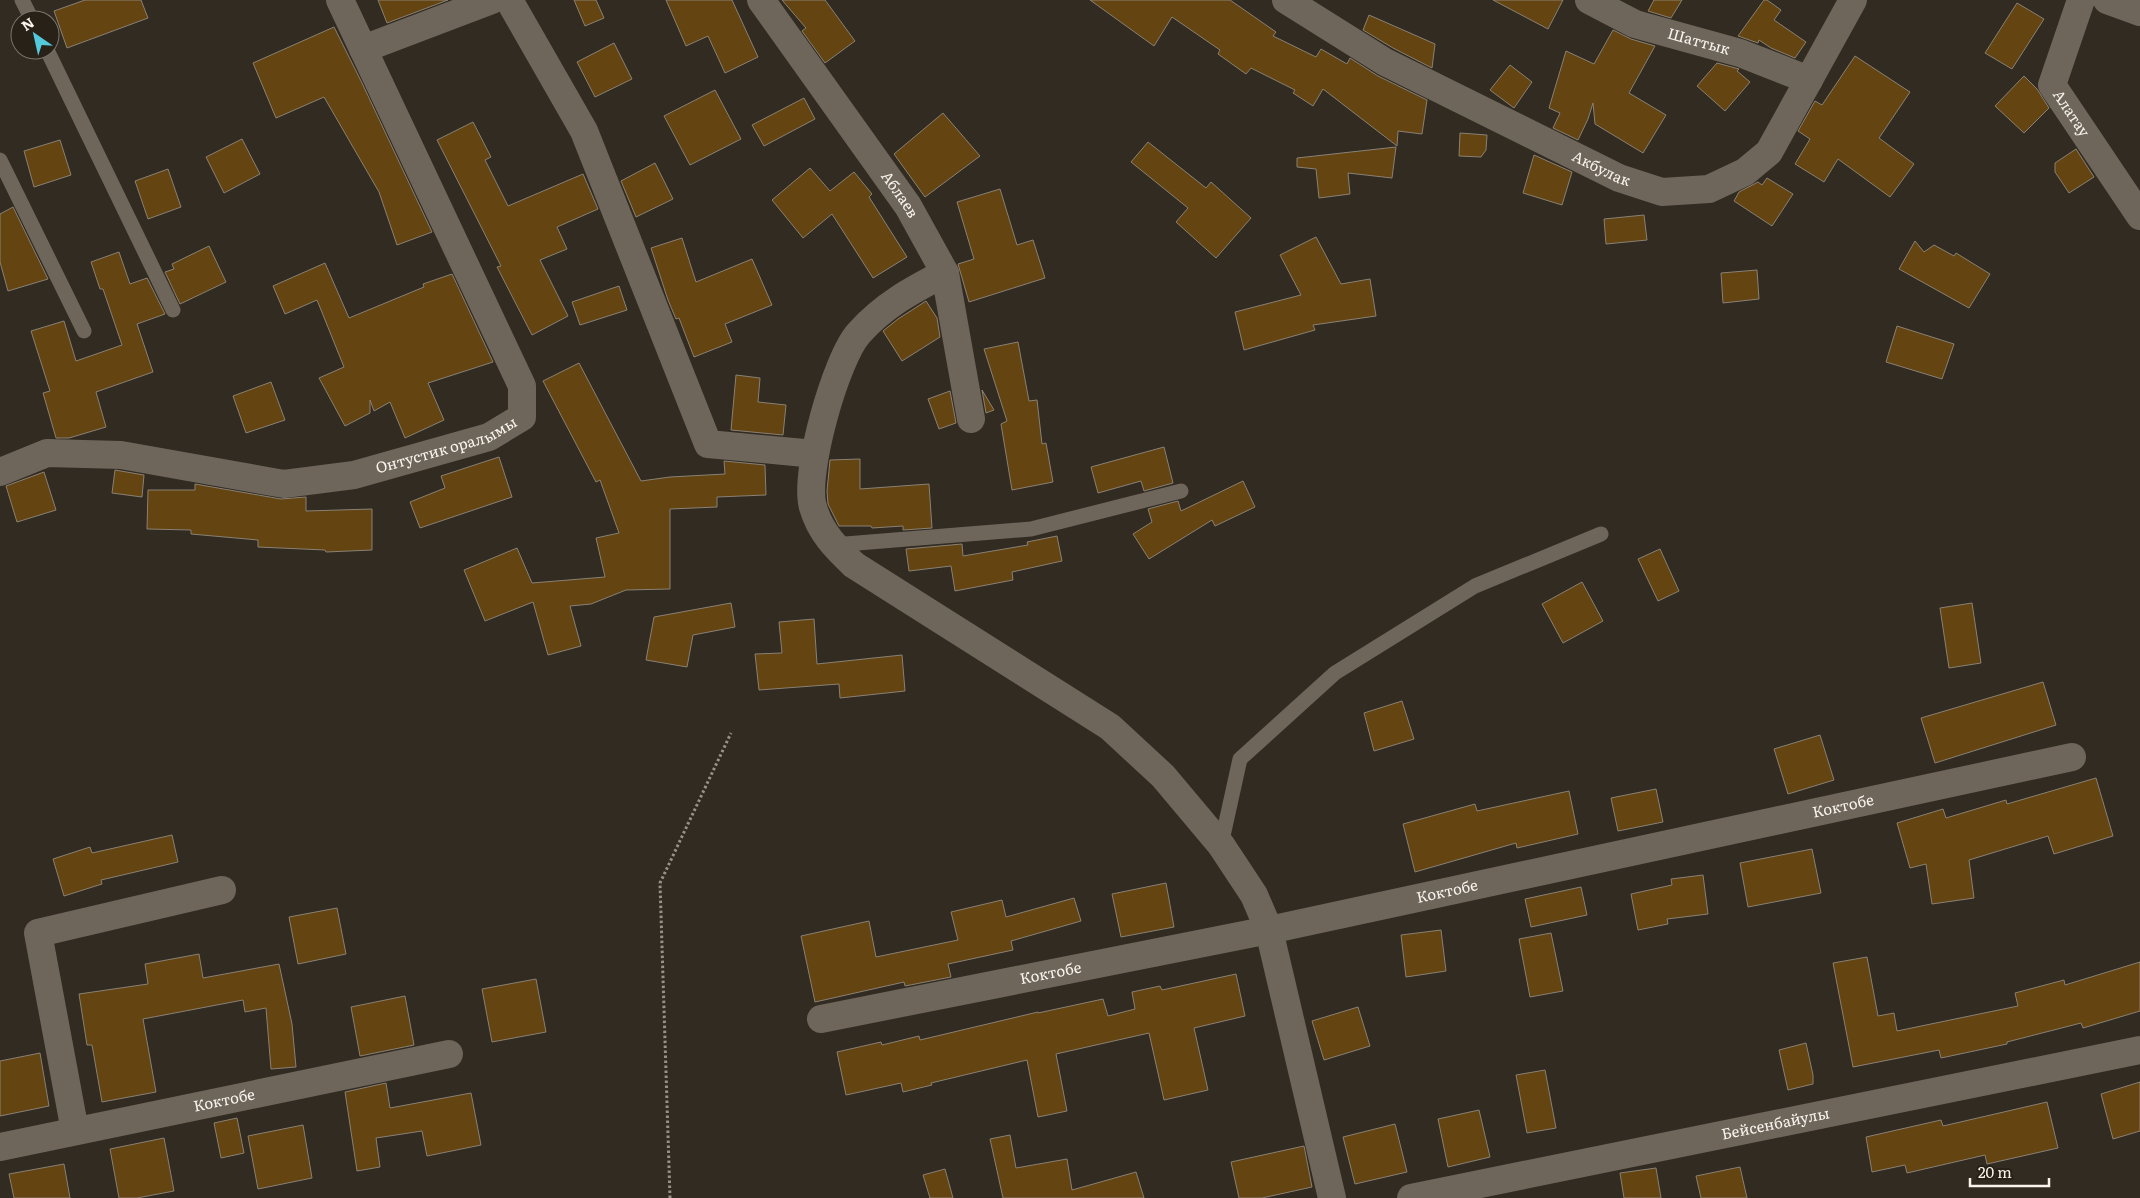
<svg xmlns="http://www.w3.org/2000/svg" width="2140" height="1198" viewBox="0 0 2140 1198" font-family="Literata,serif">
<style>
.building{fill:#644411;stroke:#898175}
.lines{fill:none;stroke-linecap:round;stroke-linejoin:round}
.path{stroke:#98928a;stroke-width:3;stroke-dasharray:2.5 2.5;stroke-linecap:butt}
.service{stroke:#6e665b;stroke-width:15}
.minor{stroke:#6e665b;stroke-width:28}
.labels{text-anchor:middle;stroke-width:4.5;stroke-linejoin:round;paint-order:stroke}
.street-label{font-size:15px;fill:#f8f4ed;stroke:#282118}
</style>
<rect width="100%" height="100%" fill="#322b21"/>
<g class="building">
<path d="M 85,0 L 141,0 L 148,18 L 67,48 L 54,11 Z"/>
<path d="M 378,0 L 448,0 L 387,23 Z"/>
<path d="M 574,0 L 596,0 L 604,18 L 585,26 Z"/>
<path d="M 666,0 L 732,0 L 758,57 L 725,73 L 708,36 L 686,46 Z"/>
<path d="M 782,0 L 825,0 L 855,41 L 825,63 L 802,31 L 806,28 Z"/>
<path d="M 1090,0 L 1230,0 L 1276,32 L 1273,36 L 1316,57 L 1321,49 L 1347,64 L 1350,58 L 1378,76 L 1427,100 L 1422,134 L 1398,131 L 1397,146 L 1323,89 L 1313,106 L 1293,93 L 1295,90 L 1251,68 L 1246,74 L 1218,54 L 1220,50 L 1172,17 L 1154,46 Z"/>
<path d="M 1493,0 L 1563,0 L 1548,29 Z"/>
<path d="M 1654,0 L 1682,0 L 1671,18 L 1648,11 Z"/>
<path d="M 1764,0 L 1767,0 L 1781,10 L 1774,20 L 1806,42 L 1795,58 L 1771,48 L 1759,40 L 1758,43 L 1738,36 Z"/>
<path d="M 2017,3 L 2044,19 L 2012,69 L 1985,53 Z"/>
<path d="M 1369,15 L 1435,44 L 1432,68 L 1393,48 L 1363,30 Z"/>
<path d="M 334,27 L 362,83 L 432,232 L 397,245 L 379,192 L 324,97 L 276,118 L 253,63 Z"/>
<path d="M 1613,30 L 1631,39 L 1655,46 L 1629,93 L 1666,115 L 1643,153 L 1595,124 L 1593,103 L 1588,119 L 1578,140 L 1553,128 L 1560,113 L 1549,108 L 1566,51 L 1594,64 Z"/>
<path d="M 614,43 L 632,79 L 595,97 L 577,62 Z"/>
<path d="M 1855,56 L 1910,92 L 1879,138 L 1914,164 L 1890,197 L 1838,159 L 1824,182 L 1795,164 L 1810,139 L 1798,131 L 1815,101 L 1822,105 Z"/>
<path d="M 1717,63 L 1739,69 L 1737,71 L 1750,82 L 1725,111 L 1697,86 Z"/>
<path d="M 1510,65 L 1532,82 L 1514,108 L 1490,90 Z"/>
<path d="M 2024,76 L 2037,89 L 2049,108 L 2024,133 L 1995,106 Z"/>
<path d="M 715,90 L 741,139 L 690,165 L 664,116 Z"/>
<path d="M 804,98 L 815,119 L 764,146 L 752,125 Z"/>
<path d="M 943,113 L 980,156 L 925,197 L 894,154 Z"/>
<path d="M 473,122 L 491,157 L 485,160 L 508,206 L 583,174 L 598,209 L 557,227 L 567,249 L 540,260 L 568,316 L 532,335 L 497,267 L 501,266 L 437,140 Z"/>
<path d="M 1460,133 L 1487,135 L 1486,150 L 1481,157 L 1459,156 Z"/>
<path d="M 242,139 L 260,174 L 224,193 L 206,157 Z"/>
<path d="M 60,140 L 71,175 L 34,187 L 24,151 Z"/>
<path d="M 1148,142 L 1206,188 L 1211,182 L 1251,218 L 1216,258 L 1176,222 L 1188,208 L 1131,162 Z"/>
<path d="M 1396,147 L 1392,178 L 1348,173 L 1350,194 L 1319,198 L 1316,169 L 1297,167 L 1297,158 Z"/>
<path d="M 2076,149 L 2094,177 L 2069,193 L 2055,172 L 2055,163 Z"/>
<path d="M 1534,155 L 1572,172 L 1562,205 L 1523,193 Z"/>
<path d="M 655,163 L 673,199 L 636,217 L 621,181 Z"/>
<path d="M 810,168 L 830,191 L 854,172 L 872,194 L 869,197 L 907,257 L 873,278 L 832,214 L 803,238 L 772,200 Z"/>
<path d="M 168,169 L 181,207 L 148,219 L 135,181 Z"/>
<path d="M 1767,178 L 1793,194 L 1772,226 L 1734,201 L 1739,192 L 1758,182 L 1762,185 Z"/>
<path d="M 1000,189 L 1017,245 L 1033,240 L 1045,278 L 969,302 L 958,264 L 974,259 L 957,202 Z"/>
<path d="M 13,207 L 48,279 L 8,291 L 0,262 L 0,214 Z"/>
<path d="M 1644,215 L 1647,240 L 1606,244 L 1604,219 Z"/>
<path d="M 1316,237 L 1341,284 L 1370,279 L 1376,316 L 1313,325 L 1315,330 L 1244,350 L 1235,312 L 1301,295 L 1280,255 Z"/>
<path d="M 682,238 L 696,282 L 752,259 L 772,305 L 725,324 L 732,342 L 694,357 L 679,318 L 676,319 L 668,300 L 651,248 Z"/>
<path d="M 1915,241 L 1924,252 L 1934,245 L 1954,256 L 1956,253 L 1990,274 L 1969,308 L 1899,269 Z"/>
<path d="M 209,246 L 226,282 L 180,304 L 165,272 L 174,269 L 172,264 Z"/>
<path d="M 119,252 L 130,284 L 147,278 L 165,314 L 137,324 L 153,372 L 96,392 L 106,427 L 69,438 L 56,438 L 43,393 L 50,391 L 31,331 L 64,321 L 76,361 L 122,345 L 103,289 L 100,289 L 91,262 Z"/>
<path d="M 325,263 L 349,318 L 424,287 L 423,284 L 452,274 L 493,362 L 428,383 L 444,420 L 405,438 L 390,402 L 374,411 L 370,400 L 370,413 L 345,426 L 319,378 L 344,367 L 317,300 L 285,314 L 273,286 Z"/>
<path d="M 1757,270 L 1759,299 L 1723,303 L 1721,273 Z"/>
<path d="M 619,286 L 627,310 L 580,325 L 572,302 Z"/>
<path d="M 926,301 L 937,318 L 940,337 L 902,361 L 883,331 L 898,319 Z"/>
<path d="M 1897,326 L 1954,344 L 1942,379 L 1886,362 Z"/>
<path d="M 1018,342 L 1029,401 L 1037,400 L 1042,444 L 1046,443 L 1053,482 L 1012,490 L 1001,424 L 1007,421 L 984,349 Z"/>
<path d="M 579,363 L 641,481 L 670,477 L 725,474 L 724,461 L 765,465 L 766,495 L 717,497 L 717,507 L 670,509 L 670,589 L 626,590 L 591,604 L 570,606 L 581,646 L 548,655 L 533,602 L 485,621 L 464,570 L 517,548 L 532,583 L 605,577 L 596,538 L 619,533 L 600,480 L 596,482 L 543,381 Z"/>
<path d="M 736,375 L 760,378 L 758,402 L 786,405 L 783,435 L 731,430 Z"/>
<path d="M 271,382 L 285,420 L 246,433 L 233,396 Z"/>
<path d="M 982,390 L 994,410 L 986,413 Z"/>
<path d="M 950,391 L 956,423 L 939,429 L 928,399 Z"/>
<path d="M 1164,447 L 1173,483 L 1144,491 L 1141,481 L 1098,493 L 1091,467 Z"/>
<path d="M 499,457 L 512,497 L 420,528 L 410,502 L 445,488 L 441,476 Z"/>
<path d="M 860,459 L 860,489 L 929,484 L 932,528 L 903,530 L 903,526 L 872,528 L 871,526 L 839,526 L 828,504 L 827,491 L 830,460 Z"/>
<path d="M 115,470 L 144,475 L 142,497 L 112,493 Z"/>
<path d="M 44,472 L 56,510 L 17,522 L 6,486 Z"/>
<path d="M 1243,481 L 1255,507 L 1215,526 L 1212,520 L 1149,559 L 1133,534 L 1152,522 L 1148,509 L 1178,501 L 1181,511 Z"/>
<path d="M 195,484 L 281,499 L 306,497 L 306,511 L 372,509 L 372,550 L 326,552 L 325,550 L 258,547 L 258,540 L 191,534 L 191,530 L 147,529 L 148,490 L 195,490 Z"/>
<path d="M 1057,536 L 1062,561 L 1012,572 L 1013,580 L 955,591 L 951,566 L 909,571 L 906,549 L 962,544 L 963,556 L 1028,545 L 1027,542 Z"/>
<path d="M 1660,549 L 1679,591 L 1658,601 L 1638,559 Z"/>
<path d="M 1582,582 L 1603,621 L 1563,643 L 1542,604 Z"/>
<path d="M 731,603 L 735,627 L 693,635 L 687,667 L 646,660 L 654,617 Z"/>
<path d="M 1972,603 L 1981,663 L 1949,668 L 1940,608 Z"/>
<path d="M 814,619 L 817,664 L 902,655 L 905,691 L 840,698 L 839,684 L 759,690 L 755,654 L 782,653 L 779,622 Z"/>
<path d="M 2043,682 L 2056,725 L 1935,763 L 1921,718 Z"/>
<path d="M 1402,701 L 1414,739 L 1374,751 L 1364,713 Z"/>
<path d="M 1820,735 L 1834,780 L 1788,794 L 1774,749 Z"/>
<path d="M 2096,778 L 2113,836 L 2054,854 L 2048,836 L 1969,860 L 1974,898 L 1932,904 L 1926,864 L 1910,868 L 1897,823 L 1943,809 L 1946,818 L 2006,800 L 2007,804 Z"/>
<path d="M 1656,789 L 1663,822 L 1618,831 L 1611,798 Z"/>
<path d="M 1569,791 L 1578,834 L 1517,848 L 1516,843 L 1415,872 L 1403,824 L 1475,804 L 1477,811 Z"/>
<path d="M 172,835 L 178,862 L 101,880 L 102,884 L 64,896 L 53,859 L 90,847 L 92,853 Z"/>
<path d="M 1812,849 L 1821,893 L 1748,907 L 1740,863 Z"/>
<path d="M 1703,875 L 1708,914 L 1667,919 L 1668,924 L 1638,930 L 1631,894 L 1672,885 L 1671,879 Z"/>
<path d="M 1166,883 L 1174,927 L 1121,937 L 1112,894 Z"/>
<path d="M 1581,887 L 1587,915 L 1531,927 L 1525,899 Z"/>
<path d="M 1074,898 L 1081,921 L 1011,941 L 1013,950 L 948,964 L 951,977 L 905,986 L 904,982 L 815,1002 L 801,936 L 869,921 L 876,957 L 958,940 L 951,912 L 1002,900 L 1006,917 Z"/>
<path d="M 337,908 L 346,954 L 298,964 L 289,917 Z"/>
<path d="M 1441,930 L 1446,971 L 1406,977 L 1401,935 Z"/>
<path d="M 1551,933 L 1563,991 L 1530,997 L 1519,939 Z"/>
<path d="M 199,954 L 203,978 L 279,964 L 292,1024 L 296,1067 L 271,1069 L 266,1008 L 245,1012 L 243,1000 L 143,1019 L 156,1092 L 102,1102 L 92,1045 L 87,1045 L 79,994 L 148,984 L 145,964 Z"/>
<path d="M 1867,957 L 1878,1016 L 1894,1013 L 1897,1031 L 2018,1006 L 2015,993 L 2064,980 L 2065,985 L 2140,962 L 2140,1011 L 2083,1028 L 2081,1023 L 2007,1042 L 2007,1044 L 1941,1058 L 1939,1050 L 1853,1067 L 1833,963 Z"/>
<path d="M 1236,974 L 1245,1016 L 1194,1028 L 1208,1090 L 1164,1100 L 1149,1033 L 1056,1054 L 1067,1111 L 1038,1117 L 1027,1060 L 931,1083 L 932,1085 L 903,1092 L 901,1083 L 846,1095 L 837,1052 L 881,1042 L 882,1045 L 919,1036 L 920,1040 L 1038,1012 L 1038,1013 L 1103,999 L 1108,1016 L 1135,1009 L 1132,992 L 1160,986 L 1162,990 Z"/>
<path d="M 536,979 L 546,1032 L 492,1042 L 482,989 Z"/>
<path d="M 405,996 L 414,1045 L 360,1056 L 351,1007 Z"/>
<path d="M 1358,1007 L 1370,1046 L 1324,1060 L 1312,1021 Z"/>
<path d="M 1806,1043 L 1813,1075 L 1813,1084 L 1788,1090 L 1779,1050 Z"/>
<path d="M 40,1053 L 49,1106 L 0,1116 L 0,1061 Z"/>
<path d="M 1545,1070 L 1556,1128 L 1527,1133 L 1516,1075 Z"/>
<path d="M 2140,1082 L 2140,1131 L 2113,1139 L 2101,1094 Z"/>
<path d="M 386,1083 L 390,1108 L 471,1093 L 481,1145 L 427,1156 L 422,1131 L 376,1138 L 380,1167 L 357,1171 L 345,1092 Z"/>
<path d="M 2047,1102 L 2058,1148 L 1987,1164 L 1985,1155 L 1907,1173 L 1905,1165 L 1872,1172 L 1866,1137 L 1941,1120 L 1943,1126 Z"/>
<path d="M 1479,1110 L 1490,1157 L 1448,1167 L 1438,1119 Z"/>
<path d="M 237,1118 L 244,1153 L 221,1158 L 214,1123 Z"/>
<path d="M 1395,1124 L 1407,1172 L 1355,1184 L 1343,1137 Z"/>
<path d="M 303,1125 L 312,1178 L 258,1189 L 248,1136 Z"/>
<path d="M 1010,1135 L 1016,1168 L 1067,1159 L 1072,1190 L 1136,1172 L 1144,1198 L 1003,1198 L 990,1139 Z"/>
<path d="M 164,1138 L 174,1191 L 137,1198 L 119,1198 L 110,1149 Z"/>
<path d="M 1304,1146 L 1312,1187 L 1262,1198 L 1239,1198 L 1231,1162 Z"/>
<path d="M 64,1164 L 70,1198 L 14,1198 L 9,1174 Z"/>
<path d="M 1740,1167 L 1747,1198 L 1701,1198 L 1696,1176 Z"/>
<path d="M 1656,1168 L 1661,1198 L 1624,1198 L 1620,1173 Z"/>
<path d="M 945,1169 L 953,1198 L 930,1198 L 923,1175 Z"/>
</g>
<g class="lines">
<path class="path" d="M 670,1198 L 660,883 L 731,733"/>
<g class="service">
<path d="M 22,0 L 32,20"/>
<path d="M 47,50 L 173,310"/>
<path d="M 0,160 L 84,331"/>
<path d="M 833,545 L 1031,529 L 1181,491"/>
<path d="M 1221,845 L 1240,759 L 1335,673 L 1475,586 L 1601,534"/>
</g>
<g class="minor">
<path d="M 509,0 L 584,131 L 708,444 L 815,454"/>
<path id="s1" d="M 761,0 L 908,206 L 945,273 L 971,419"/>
<path id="s2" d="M 1286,0 L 1385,62 L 1619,178 L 1662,192 L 1709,189 L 1745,172 L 1769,152 L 1853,0"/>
<path id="s3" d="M 1589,0 L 1635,24 L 1740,53 L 1809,80"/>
<path id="s4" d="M 2081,0 L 2052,85 L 2140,216"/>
<path d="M 2107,0 L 2140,12"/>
<path d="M 363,49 L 492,0"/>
<path d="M 945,273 C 912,290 884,305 859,333 C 836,358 803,475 813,507 C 820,532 836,548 854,565 L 1110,727 L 1163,776 L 1221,845 L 1254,895 L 1269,930 L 1332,1198"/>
<path id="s5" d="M 0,472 L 47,453 L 121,455 L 284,484 L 354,475 L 489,437 L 522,417 L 522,386 L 340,0"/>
<path id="s6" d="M 821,1019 L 1269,930 L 2072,757"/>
<path d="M 75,1131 L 38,933 L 222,890"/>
<path id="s7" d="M 0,1147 L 449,1054"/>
<path id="s8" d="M 1411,1198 L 2140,1050"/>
</g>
</g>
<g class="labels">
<g class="street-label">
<text dy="5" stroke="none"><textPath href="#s3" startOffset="118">Шаттык</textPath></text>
<text dy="5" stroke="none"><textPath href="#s4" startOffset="124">Алатау</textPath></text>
<text dy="5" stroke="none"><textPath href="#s2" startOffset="358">Акбулак</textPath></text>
<text dy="5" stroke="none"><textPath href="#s1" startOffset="239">Аблаев</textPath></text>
<text dy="5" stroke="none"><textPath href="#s5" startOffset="458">Онтустик оралымы</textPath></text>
<text dy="5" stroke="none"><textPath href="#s6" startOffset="1044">Коктобе</textPath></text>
<text dy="5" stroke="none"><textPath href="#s6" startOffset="639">Коктобе</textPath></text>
<text dy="5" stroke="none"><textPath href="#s6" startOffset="234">Коктобе</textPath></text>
<text dy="5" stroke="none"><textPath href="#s7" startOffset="229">Коктобе</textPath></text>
<text dy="5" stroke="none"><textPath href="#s8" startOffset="372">Бейсенбайулы</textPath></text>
</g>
</g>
<g transform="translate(35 35) rotate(326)"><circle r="24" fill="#282118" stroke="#7b756d"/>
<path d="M0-4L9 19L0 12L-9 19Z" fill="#53cadc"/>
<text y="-8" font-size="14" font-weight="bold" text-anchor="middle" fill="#f8f4ed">N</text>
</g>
<path d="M1970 1178v8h79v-8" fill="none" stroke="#f8f4ed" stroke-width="2.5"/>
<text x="1978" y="1178" font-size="15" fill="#f8f4ed" stroke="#282118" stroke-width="4" paint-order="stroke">20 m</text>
</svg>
